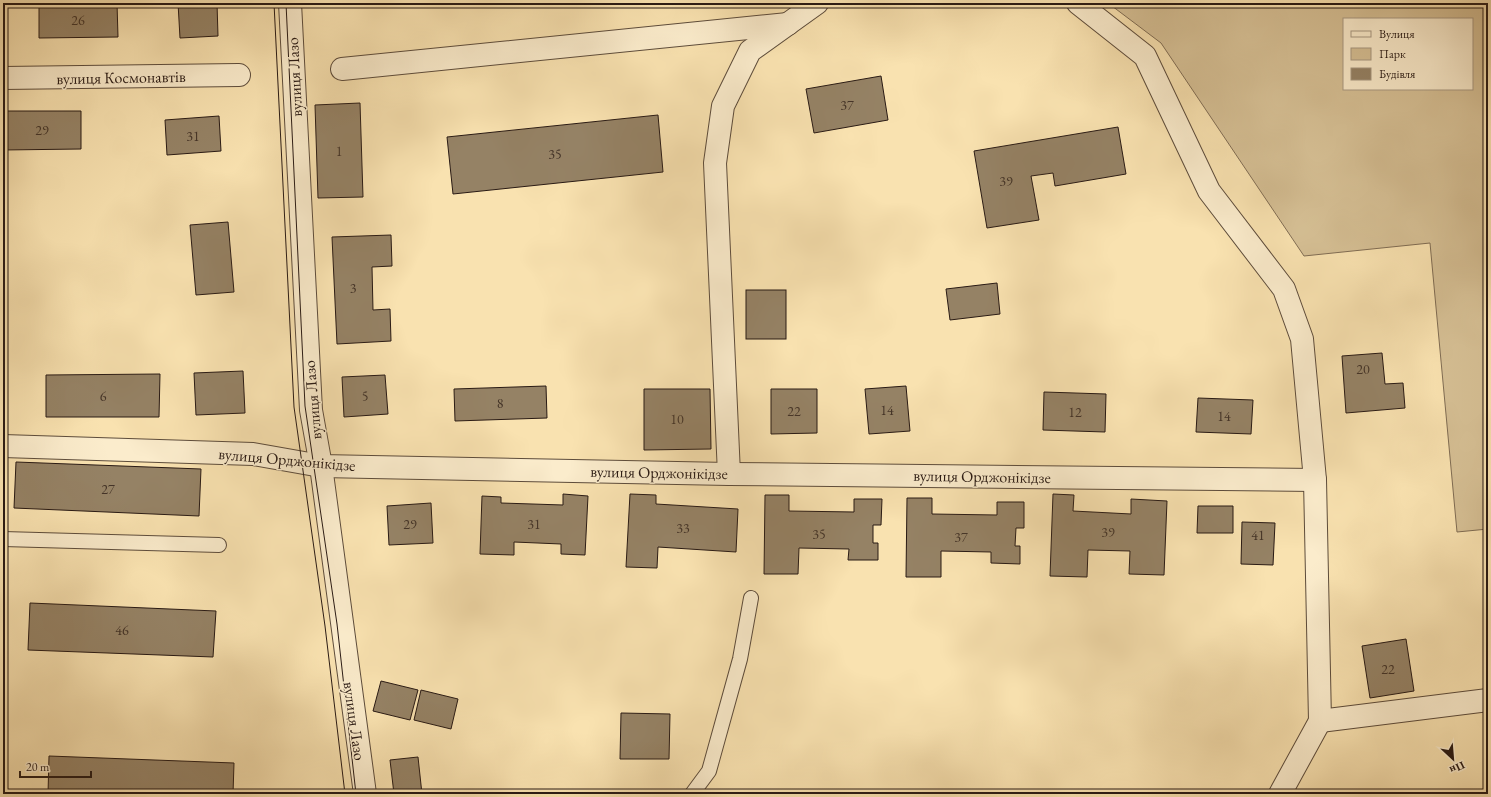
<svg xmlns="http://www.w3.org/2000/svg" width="1491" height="797" viewBox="0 0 1491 797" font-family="'EB Garamond',serif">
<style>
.green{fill:#d6c095;stroke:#806d54;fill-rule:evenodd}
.building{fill:#958265;stroke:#291a14}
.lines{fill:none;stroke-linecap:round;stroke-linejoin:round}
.lane-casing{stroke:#5d4c3b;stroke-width:16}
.street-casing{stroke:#5d4c3b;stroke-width:24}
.lane{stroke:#fbeccc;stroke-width:14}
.street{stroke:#fbeccc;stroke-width:22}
.tram{stroke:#291a14;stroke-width:1}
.labels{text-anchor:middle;stroke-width:3;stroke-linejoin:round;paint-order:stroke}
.number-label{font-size:14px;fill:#443428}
.street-label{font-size:16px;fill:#291a14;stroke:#fbeccc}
</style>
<rect width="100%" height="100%" fill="#f9e2b0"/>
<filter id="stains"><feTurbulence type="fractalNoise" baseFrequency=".005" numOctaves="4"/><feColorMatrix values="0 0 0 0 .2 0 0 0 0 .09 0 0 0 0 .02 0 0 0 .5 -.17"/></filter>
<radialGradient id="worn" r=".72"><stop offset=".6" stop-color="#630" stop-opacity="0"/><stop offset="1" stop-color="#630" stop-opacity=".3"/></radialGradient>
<path class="green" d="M 1108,3 L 1488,3 L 1488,529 L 1457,532 L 1430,243 L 1304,256 L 1161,43 ZM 1344,19 L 1472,19 L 1472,89 L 1344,89 Z"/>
<g class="building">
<path d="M 39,3 L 117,3 L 118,37 L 39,38 Z"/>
<path d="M 178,3 L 217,3 L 218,36 L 180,38 Z"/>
<path d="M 881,76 L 888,120 L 814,133 L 806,89 Z"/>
<path d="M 360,103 L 363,197 L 318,198 L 315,105 Z"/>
<path d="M 3,111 L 81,111 L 81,149 L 3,150 Z"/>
<path d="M 658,115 L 663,172 L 453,194 L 447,137 Z"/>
<path d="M 219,116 L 221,151 L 167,155 L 165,120 Z"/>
<path d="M 1118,127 L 1126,174 L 1055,186 L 1053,173 L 1031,176 L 1039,220 L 987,228 L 974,151 Z"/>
<path d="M 228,222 L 234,292 L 196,295 L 190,225 Z"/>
<path d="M 391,235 L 392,266 L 372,267 L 373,310 L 390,309 L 391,341 L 337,344 L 332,237 Z"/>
<path d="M 997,283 L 1000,314 L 950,320 L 946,289 Z"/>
<rect x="746" y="290" width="40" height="49"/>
<path d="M 1382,353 L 1385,384 L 1403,383 L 1405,408 L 1346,413 L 1342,356 Z"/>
<path d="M 243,371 L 245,413 L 196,415 L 194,373 Z"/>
<path d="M 160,374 L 159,417 L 46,417 L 46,375 Z"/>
<path d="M 385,375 L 388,414 L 344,417 L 342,377 Z"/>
<path d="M 546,386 L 547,418 L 455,421 L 454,389 Z"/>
<path d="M 906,386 L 910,431 L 869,434 L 865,389 Z"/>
<path d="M 644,389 L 710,389 L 711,449 L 644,450 Z"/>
<path d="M 771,389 L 817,389 L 817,433 L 771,434 Z"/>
<path d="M 1044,392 L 1106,394 L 1105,432 L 1043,430 Z"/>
<path d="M 1198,398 L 1253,400 L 1251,434 L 1196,432 Z"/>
<path d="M 16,462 L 201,469 L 199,516 L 14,508 Z"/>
<path d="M 563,494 L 588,496 L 585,555 L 561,554 L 561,544 L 514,542 L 514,555 L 480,554 L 482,496 L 501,497 L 501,503 L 563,505 Z"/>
<path d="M 630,494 L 656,495 L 656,504 L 738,509 L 736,552 L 658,547 L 657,568 L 626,567 Z"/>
<path d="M 1053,494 L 1074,495 L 1073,511 L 1131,514 L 1131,499 L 1167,501 L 1164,575 L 1129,574 L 1130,551 L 1088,550 L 1087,577 L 1050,576 Z"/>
<path d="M 765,495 L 789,495 L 789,511 L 854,512 L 854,499 L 882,499 L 881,525 L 873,525 L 873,543 L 878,543 L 878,560 L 848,560 L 849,549 L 799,548 L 798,574 L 764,574 Z"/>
<path d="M 907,498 L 932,498 L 932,514 L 997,515 L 997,502 L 1024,502 L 1024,528 L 1016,528 L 1015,546 L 1020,546 L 1020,564 L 991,563 L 991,552 L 941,551 L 941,577 L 906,577 Z"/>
<path d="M 431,503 L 433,543 L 389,545 L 387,506 Z"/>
<path d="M 1198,506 L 1233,506 L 1233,533 L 1197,533 Z"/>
<path d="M 1242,522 L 1275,523 L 1273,565 L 1241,564 Z"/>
<path d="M 30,603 L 216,611 L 213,657 L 28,650 Z"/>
<path d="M 1406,639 L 1414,691 L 1370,698 L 1362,646 Z"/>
<path d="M 381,681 L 418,690 L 410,720 L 373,711 Z"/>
<path d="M 421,690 L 458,699 L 451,729 L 414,720 Z"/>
<path d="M 621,713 L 670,714 L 669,759 L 620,759 Z"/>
<path d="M 49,756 L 234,763 L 233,794 L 48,794 Z"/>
<path d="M 418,757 L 422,794 L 394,794 L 390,760 Z"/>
</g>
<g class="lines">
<defs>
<g id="lane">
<path d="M 3,539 L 219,545"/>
<path d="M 692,794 L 709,771 L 740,659 L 751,598"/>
</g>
<g id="street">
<path d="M 290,3 L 311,410 L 321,466 L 365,794"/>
<path d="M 1078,3 L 1145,56 L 1209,191 L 1284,289 L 1302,339 L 1315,480 L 1320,721"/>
<path d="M 342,69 L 788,24"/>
<path d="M 3,78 L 239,75"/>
<path d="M 3,446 L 253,454 L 321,466 L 729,474 L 1315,480"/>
<path d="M 729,474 L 715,163 L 723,106 L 750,51 L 817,3"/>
<path d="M 1320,721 L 1488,700"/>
<path d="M 1280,794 L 1320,721"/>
</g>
</defs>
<use href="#lane" class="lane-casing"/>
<use href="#street" class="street-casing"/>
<use href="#lane" class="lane"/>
<use href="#street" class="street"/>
<g class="tram">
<path d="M 274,3 L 294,407 L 325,626 L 345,794"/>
<path d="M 286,3 L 305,406 L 337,624 L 356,794"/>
</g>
</g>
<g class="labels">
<g class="number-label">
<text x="78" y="25">26</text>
<text x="847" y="110">37</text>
<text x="42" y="135">29</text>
<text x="193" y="141">31</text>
<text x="339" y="156">1</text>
<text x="555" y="159">35</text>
<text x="1006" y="186">39</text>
<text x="353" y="293">3</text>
<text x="1363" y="374">20</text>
<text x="103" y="401">6</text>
<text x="365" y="401">5</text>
<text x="500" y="408">8</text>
<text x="887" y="415">14</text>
<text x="794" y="416">22</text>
<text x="1075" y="417">12</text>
<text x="1224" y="421">14</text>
<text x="677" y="424">10</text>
<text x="108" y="494">27</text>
<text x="410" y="529">29</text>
<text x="534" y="529">31</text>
<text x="683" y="533">33</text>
<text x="1108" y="537">39</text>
<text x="819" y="539">35</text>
<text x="1258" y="540">41</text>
<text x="961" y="542">37</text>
<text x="122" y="635">46</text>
<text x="1388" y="674">22</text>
</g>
<g class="street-label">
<text transform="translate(121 77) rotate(-1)" y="6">вулиця Космонавтів</text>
<text transform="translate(294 77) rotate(-93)" y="6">вулиця Лазо</text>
<text transform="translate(312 400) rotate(-95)" y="6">вулиця Лазо</text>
<text transform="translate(287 459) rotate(5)" y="6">вулиця Орджонікідзе</text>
<text transform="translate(659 472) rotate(1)" y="6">вулиця Орджонікідзе</text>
<text transform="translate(982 476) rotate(1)" y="6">вулиця Орджонікідзе</text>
<text transform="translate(355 721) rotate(82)" y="6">вулиця Лазо</text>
</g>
</g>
<rect width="1491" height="797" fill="none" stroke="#f9e2b0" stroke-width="16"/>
<rect x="4" y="4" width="1483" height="789" fill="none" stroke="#291a14" stroke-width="2"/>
<rect x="8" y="8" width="1475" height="781" fill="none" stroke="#291a14"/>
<rect x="1343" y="18" width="130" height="72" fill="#fbeccc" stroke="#a79882"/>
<rect x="1351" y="31" width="20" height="6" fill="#fbeccc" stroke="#a79882"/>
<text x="1379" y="38" font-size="12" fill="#291a14">Вулиця</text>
<rect x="1351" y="48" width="20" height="12" fill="#d6c095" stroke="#a79882"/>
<text x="1379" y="58" font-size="12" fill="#291a14">Парк</text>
<rect x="1351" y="68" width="20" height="12" fill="#958265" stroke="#a79882"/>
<text x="1379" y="78" font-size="12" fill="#291a14">Будівля</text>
<g transform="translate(1453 759) rotate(154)" stroke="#fbeccc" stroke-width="3" paint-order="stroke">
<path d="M0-3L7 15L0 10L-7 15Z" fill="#291a14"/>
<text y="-6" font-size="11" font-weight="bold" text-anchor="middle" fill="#291a14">Пн</text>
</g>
<path d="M20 771v6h71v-6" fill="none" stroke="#291a14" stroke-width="2"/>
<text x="26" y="771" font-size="12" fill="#291a14" stroke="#fbeccc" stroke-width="3" paint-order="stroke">20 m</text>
<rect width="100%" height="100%" filter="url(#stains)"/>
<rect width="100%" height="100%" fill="url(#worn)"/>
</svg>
